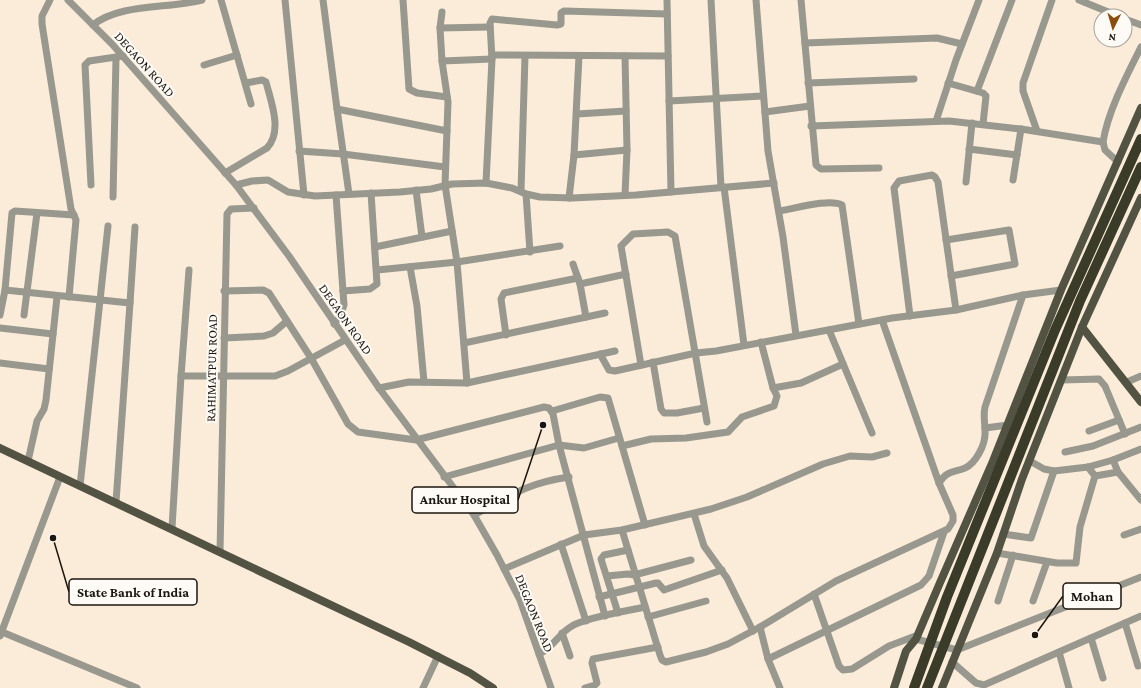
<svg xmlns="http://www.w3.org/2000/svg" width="1141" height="688" viewBox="0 0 1141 688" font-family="'Crimson Pro',serif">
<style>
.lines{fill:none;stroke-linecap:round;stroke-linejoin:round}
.minor{stroke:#98988f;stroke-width:7}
.major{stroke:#525343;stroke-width:8}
.highway{stroke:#3a3b28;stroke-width:10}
.labels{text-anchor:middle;stroke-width:4;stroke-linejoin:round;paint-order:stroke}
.street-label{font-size:13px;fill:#1b160f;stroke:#fefbf7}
.leader{fill:none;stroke:#1b160f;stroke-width:1.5}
.callout-dot{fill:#1b160f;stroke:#fefbf7;stroke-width:1.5}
.callout{fill:#fefbf7;stroke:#1b160f;stroke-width:1.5}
.callout-label{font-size:14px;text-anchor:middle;font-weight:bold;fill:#1b160f}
</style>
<rect width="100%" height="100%" fill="#faecd8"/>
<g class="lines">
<g class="minor">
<path d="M 50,0 L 42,16 L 42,24 L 71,209 L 76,220 L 69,297"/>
<path d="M 68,0 L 112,44 L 236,185 L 289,256 L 379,388 L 474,515 L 497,555 L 520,600 L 551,688"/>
<path d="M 221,0 L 251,104"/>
<path d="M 285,0 L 304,195"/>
<path d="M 323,0 L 337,109 L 447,131"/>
<path d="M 403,0 L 409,89 L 417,93 L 447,97"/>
<path d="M 667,0 L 671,192"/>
<path d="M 711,0 L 721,187"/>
<path d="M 756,0 L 768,151 L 783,237 L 796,335"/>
<path d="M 801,0 L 816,165 L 821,169 L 879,168"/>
<path d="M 1079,0 L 1118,16"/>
<path d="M 442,12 L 440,28 L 442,61 L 448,102 L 445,185 L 457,262 L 467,383"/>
<path d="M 1125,19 L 1141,25"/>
<path d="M 93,25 C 120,3 169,9 202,0"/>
<path d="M 440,28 L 490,27"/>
<path d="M 805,43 L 937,38 L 962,44"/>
<path d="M 492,55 L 668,56"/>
<path d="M 625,56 L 627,150 L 625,195"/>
<path d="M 442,61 L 492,59"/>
<path d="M 204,65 L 237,55"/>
<path d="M 808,83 L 914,79"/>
<path d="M 948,83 L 983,93 L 986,96 L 983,124"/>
<path d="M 977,91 L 1012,0"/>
<path d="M 669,101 L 763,96"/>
<path d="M 337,109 L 349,194"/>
<path d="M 765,112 L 810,106"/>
<path d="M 577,114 L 626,111"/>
<path d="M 936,121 L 956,60 L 979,0"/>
<path d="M 811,126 L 949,121 L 1021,129 L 1103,142 L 1105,150 L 1118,162"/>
<path d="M 1037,131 L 1023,91 L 1023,83 L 1052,0"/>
<path d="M 1103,142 C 1108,111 1127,75 1141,47"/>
<path d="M 969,149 L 1017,155"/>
<path d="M 299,151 L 343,154 L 445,167"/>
<path d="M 574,155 L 627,150"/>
<path d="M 225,173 L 267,148 C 283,131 271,102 266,82 L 262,80 L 246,83"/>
<path d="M 1013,180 L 1021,129"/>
<path d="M 966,182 L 972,123"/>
<path d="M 486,183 L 492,59 L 490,23 L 492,19 L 557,25 L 561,24 L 561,13 L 564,11 L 667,14"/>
<path d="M 91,185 L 85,65 L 89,61 L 123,56"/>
<path d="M 236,185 L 252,181 L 268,180 L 288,192 L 315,196 L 400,192 L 431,189 L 452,184 L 486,183 L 512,188 L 526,194 L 540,197 L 572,198 L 636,195 L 774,183"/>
<path d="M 724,187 L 744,345"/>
<path d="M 416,190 L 422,237"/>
<path d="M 521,191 L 525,56"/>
<path d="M 526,194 L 530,252"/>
<path d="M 113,197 L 116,58"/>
<path d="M 569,198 L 574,155 L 579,56"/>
<path d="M 779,211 C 793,209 830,198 842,205 L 859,324"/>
<path d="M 946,240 L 1009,230 L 1015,264 L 951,276"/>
<path d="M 375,247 L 452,231"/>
<path d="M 573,264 L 580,284 L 586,317"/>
<path d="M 410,267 L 417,306 L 424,382"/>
<path d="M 377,270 L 457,262 L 560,246"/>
<path d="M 580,284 L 626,274"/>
<path d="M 5,290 L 12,213 L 15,211 L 74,215"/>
<path d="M 224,291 L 263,290 L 269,293 L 311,358 L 348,424 L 358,432 L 416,440 L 544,407 L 549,408 L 553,414 L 559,445 L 605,616"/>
<path d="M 343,291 L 370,289 L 377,284 L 371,193"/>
<path d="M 0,315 L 5,290 L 130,303 L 135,227"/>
<path d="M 24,315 L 37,213"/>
<path d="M 910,316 L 894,188 L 899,181 L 932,175 L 935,177 L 938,182 L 956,310"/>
<path d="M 334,324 L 340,317 L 344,305 L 336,195"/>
<path d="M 0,328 L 53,334"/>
<path d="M 829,330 L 872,433"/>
<path d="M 506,335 L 501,299 L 504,293 L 578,278"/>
<path d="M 224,338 L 264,336 L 273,333 L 287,321"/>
<path d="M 464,343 L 605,313"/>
<path d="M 600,354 L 609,370 L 615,371 L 696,353 L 716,351 L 892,318 L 956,310 L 1023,295 L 1061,290"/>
<path d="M 653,362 L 661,409 L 664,413 L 677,413 L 704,408"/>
<path d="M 0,363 L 49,369"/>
<path d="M 641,365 L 621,246 L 633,234 L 668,232 L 675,236 L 707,422"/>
<path d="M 181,376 L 189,270"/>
<path d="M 1062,380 L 1099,379 L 1105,386 L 1125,434"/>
<path d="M 1127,382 L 1141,376"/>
<path d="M 379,388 L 409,382 L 467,383 L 615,351"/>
<path d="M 773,388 L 801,383 L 843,364"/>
<path d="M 552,411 L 600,397 L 608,398 L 645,525"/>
<path d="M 985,428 L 1008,425"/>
<path d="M 1089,431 L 1119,420"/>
<path d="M 622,446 L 651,439 L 686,438 L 728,432 L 742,417 L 774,406 L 777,396 L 773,388 L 761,342"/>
<path d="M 1065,452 L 1093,446 L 1141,427"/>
<path d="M 1113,460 L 1118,472 L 1141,500"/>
<path d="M 28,461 L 37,421 L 44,409 L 46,400 L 57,297"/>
<path d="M 1030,461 L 1044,469 L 1054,471 L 1088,467 L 1113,460 L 1141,449"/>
<path d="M 1095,476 L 1118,472"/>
<path d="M 444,477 L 559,445 L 584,448 L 619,438"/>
<path d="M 939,483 C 947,470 953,473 965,468 C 976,463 986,444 985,431 C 985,422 983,416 985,407 L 1023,295"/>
<path d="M 80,486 L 108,226"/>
<path d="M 116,502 L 130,303"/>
<path d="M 694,514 L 704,546 L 727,578 L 753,631"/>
<path d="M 474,515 C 509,496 527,483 569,477"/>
<path d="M 172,528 L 181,376 L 275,376 L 288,371 L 345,340"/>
<path d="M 622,530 L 660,655 L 662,660 L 666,662 L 706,652 L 728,644 L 760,627 L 836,581 L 948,529 L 953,521 L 953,515 L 939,483 L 882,320"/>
<path d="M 1003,534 L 1031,538 L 1054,471"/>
<path d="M 1124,535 L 1141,529"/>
<path d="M 561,544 L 586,621"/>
<path d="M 220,552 L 227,214 L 231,209 L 254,208"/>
<path d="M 997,553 L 1057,563 L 1076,563 L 1080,527 L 1095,476 L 1088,467"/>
<path d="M 504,569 L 584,535 L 622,530 L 711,509 L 747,497 L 823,464 L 850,456 L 872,457 L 887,453"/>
<path d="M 607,576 L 628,574 L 634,575 L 691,560"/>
<path d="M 814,594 L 839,666 L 843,670 L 852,669 L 889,646 L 918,635"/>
<path d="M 599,597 L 656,583 L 658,583 L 664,590 L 722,570"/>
<path d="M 998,601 L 1013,555"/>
<path d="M 1033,601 L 1047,562"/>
<path d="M 618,613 L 601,559 L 604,555 L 628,550"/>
<path d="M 648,617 L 706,601"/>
<path d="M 1125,623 L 1138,666"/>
<path d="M 760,627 L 768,659 L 780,688"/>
<path d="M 2,632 L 137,688"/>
<path d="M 562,633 L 570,656"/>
<path d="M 0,636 L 60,477"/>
<path d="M 1091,638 L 1103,678"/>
<path d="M 916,639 L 957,650 L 1141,577"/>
<path d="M 1059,652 L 1069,688"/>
<path d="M 539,654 C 553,648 559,633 572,626 C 587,617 627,611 645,607"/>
<path d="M 768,659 L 921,585 L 929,576 L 944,532"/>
<path d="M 952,662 L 976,683 L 984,685 L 1141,616"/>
<path d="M 423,688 L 438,656"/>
<path d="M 585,688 L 595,685 L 597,683 L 592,663 L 593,659 L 658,647"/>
</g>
<g class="major">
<path d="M 1082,327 L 1141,402"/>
<path d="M 0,448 L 409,642 L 470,673 L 493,688"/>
<path d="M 894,688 L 906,651 L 916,639 L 939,585 L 993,461 L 1061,290 L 1141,108"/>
<path d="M 942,688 L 997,553 L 1022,479 L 1082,327 L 1141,198"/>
</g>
<g class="highway">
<path d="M 914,688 L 947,597 L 1055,330 L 1141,139"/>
<path d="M 927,688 L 1080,301 L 1141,167"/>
</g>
</g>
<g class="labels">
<g class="street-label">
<text transform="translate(145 64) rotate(48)" y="5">DEGAON ROAD</text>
<text transform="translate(346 319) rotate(55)" y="5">DEGAON ROAD</text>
<text transform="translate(211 368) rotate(-89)" y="5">RAHIMATPUR ROAD</text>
<text transform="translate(535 613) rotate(68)" y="5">DEGAON ROAD</text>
</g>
</g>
<path class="leader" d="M543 425L518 500M53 538L69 592M1035 635L1063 596"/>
<g class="callout-dot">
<circle cx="543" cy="425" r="4"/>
<circle cx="53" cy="538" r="4"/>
<circle cx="1035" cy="635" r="4"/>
</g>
<g class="callout">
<rect x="412" y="487" width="106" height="26" rx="4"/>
<rect x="69" y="579" width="128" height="26" rx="4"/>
<rect x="1063" y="583" width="58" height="26" rx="4"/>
</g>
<g class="callout-label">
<text x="465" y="504">Ankur Hospital</text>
<text x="133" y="597">State Bank of India</text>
<text x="1092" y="601">Mohan</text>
</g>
<g transform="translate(1113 28) rotate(185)"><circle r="19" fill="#fefbf7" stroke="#a39f9a"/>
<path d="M0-3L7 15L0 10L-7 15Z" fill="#8a4d0d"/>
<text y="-6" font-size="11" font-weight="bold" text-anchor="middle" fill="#1b160f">N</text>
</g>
</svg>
